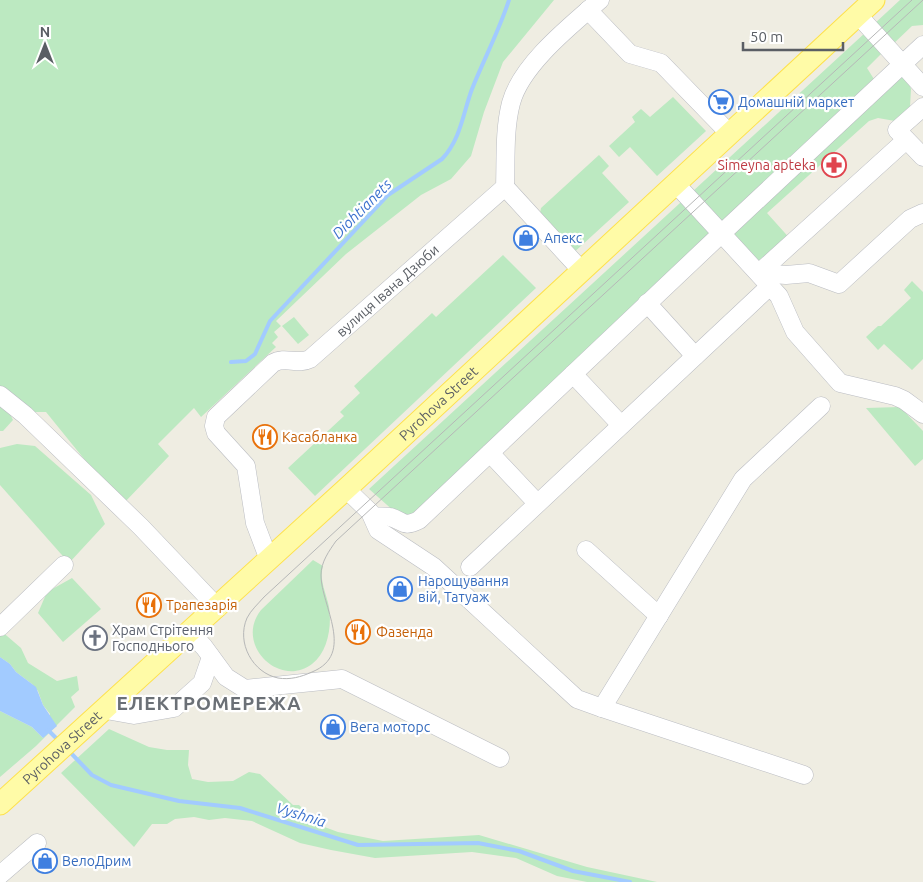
<svg xmlns="http://www.w3.org/2000/svg" width="923" height="882" viewBox="0 0 923 882" font-family="Ubuntu,sans-serif">
<style>
.green{fill:#bce9c1}
.water{fill:#a2cbff}
.lines{fill:none;stroke-linecap:round;stroke-linejoin:round}
.stream{stroke:#a2cbff;stroke-width:4}
.minor-casing{stroke:#babcc2;stroke-width:19}
.major-casing{stroke:#fee14c;stroke-width:23}
.minor{stroke:#fff;stroke-width:18}
.major{stroke:#fffba7;stroke-width:21}
.tram{stroke:#b6b7b7;stroke-width:1}
.labels{text-anchor:middle;stroke-width:4.5;stroke-linejoin:round;paint-order:stroke}
.shop-label{font-size:14px;fill:#366cbe;stroke:#fff;text-anchor:start}
.health-label{font-size:14px;fill:#be3a42;stroke:#fff;text-anchor:end}
.street-label{font-size:14px;fill:#5a5e64;stroke:#fff}
.food-label{font-size:14px;fill:#c56008;stroke:#fff;text-anchor:start}
.worship-label{font-size:14px;fill:#5b616d;stroke:#fff;text-anchor:start}
.water-label{font-size:15px;font-style:italic;fill:#3a70cd;stroke:#fff}
.district-label{font-size:19px;font-weight:bold;letter-spacing:1px;fill:#6b7076;stroke:#fff}
</style>
<rect width="100%" height="100%" fill="#efede2"/>
<g class="green">
<path d="M 0,0 L 554,0 L 503,62 L 484,112 L 471,156 L 451,179 L 421,195 L 346,254 L 276,321 L 281,326 L 274,332 L 278,337 L 272,343 L 276,347 L 201,417 L 194,408 L 158,444 L 169,456 L 124,503 L 106,486 L 46,412 L 31,412 L 0,387 Z"/>
<path d="M 900,0 L 923,0 L 923,25 L 912,26 L 891,46 L 873,25 Z"/>
<path d="M 866,32 L 882,53 L 867,68 L 877,84 L 902,64 L 911,89 L 910,107 L 895,121 L 878,118 L 869,121 L 767,213 L 793,242 L 759,273 L 721,234 L 419,520 L 404,520 L 369,489 Z"/>
<path d="M 673,97 L 706,131 L 657,176 L 630,147 L 619,157 L 609,146 L 635,122 L 632,117 L 641,109 L 650,117 Z"/>
<path d="M 599,155 L 609,166 L 602,173 L 629,202 L 570,256 L 538,223 L 541,208 Z"/>
<path d="M 503,255 L 536,288 L 315,496 L 288,468 L 344,416 L 340,412 L 360,393 L 354,386 L 432,313 L 436,317 Z"/>
<path d="M 912,281 L 923,292 L 923,359 L 912,370 L 884,344 L 878,350 L 866,337 L 878,326 L 881,326 L 911,298 L 904,290 Z"/>
<path d="M 294,317 L 309,335 L 298,344 L 282,326 Z"/>
<path d="M 0,405 L 9,412 L 13,420 L 3,431 L 0,431 Z"/>
<path d="M 900,407 L 923,431 L 923,459 L 915,466 L 866,408 Z"/>
<path d="M 17,444 L 35,446 L 91,495 L 105,524 L 69,563 L 0,485 L 0,448 Z"/>
<path d="M 313,560 L 323,566 C 319,581 326,592 329,607 C 332,626 328,652 312,664 C 279,689 234,644 261,610 Z"/>
<path d="M 72,578 L 101,609 L 63,642 L 38,613 L 47,592 Z"/>
<path d="M 0,630 L 21,648 L 28,663 L 57,681 L 77,676 L 79,690 L 71,697 L 75,707 L 36,746 L 0,777 L 0,711 L 32,727 L 43,738 L 50,714 L 43,705 L 38,691 L 32,684 L 16,672 L 10,664 L 0,657 Z"/>
<path d="M 109,729 L 149,747 L 167,750 L 189,750 L 188,765 L 192,779 L 208,782 L 233,781 L 249,772 L 260,774 L 293,805 L 299,805 L 319,825 L 338,832 L 383,841 L 479,835 L 587,867 L 657,882 L 587,882 L 557,876 L 516,858 L 472,852 L 375,858 L 331,850 L 300,843 L 252,821 L 225,818 L 209,820 L 194,817 L 175,819 L 167,824 L 152,824 L 134,847 L 61,773 Z"/>
</g>
<path class="water" d="M 0,657 L 10,664 L 16,672 L 36,687 L 43,705 L 57,726 L 43,738 L 32,727 L 0,711 Z"/>
<g class="lines">
<g class="stream">
<path d="M 231,362 L 246,361 L 255,354 L 270,321 L 388,195 L 442,159 C 461,139 463,113 472,89 C 484,59 499,31 509,0"/>
<path d="M 48,730 L 59,741"/>
<path d="M 69,751 L 92,775 L 111,785 L 179,801 L 240,808 L 358,845 L 478,843 L 519,851 L 573,871 L 630,882"/>
</g>
<defs>
<g id="minor">
<path d="M 588,10 L 630,54 L 661,63 L 729,133"/>
<path d="M 858,15 L 923,87"/>
<path d="M 923,107 L 897,130 L 923,157"/>
<path d="M 675,183 L 779,296 L 795,332 L 840,383 L 895,396 L 904,400 L 923,414"/>
<path d="M 505,187 L 581,270"/>
<path d="M 759,273 L 906,140"/>
<path d="M 759,273 L 786,275 L 809,273 L 839,284 L 910,219 L 923,213"/>
<path d="M 647,303 L 695,356"/>
<path d="M 573,374 L 621,425"/>
<path d="M 0,395 L 25,415 L 141,527 L 218,608"/>
<path d="M 490,453 L 537,503"/>
<path d="M 346,489 L 370,512 L 378,530 L 434,567 L 577,699 L 602,708 L 804,775"/>
<path d="M 373,516 C 378,517 385,516 390,517 C 404,521 403,528 419,520 L 721,234 L 923,45"/>
<path d="M 586,550 L 659,616"/>
<path id="s1" d="M 269,560 L 255,523 L 246,466 L 216,433 L 214,426 L 216,417 L 273,363 C 285,356 298,365 310,359 L 505,187 C 506,160 504,130 511,103 C 521,65 570,26 600,0"/>
<path d="M 470,567 L 770,286"/>
<path d="M 0,627 L 64,565"/>
<path d="M 190,632 L 204,647 L 226,677 L 245,689 L 342,679 L 500,758"/>
<path d="M 602,708 L 743,479 L 821,406"/>
<path d="M 106,710 L 134,715 L 174,708 L 202,683 L 211,657"/>
<path d="M 0,875 L 37,843"/>
</g>
<g id="major">
<path id="s2" d="M 0,804 L 346,489 L 874,0"/>
</g>
</defs>
<use href="#minor" class="minor-casing"/>
<use href="#major" class="major-casing"/>
<use href="#minor" class="minor"/>
<use href="#major" class="major"/>
<path class="tram" d="M 912,0 L 264,597 C 258,604 251,610 247,618 C 236,643 253,673 278,678 C 290,680 301,677 312,672 C 356,654 321,606 321,575 C 321,562 329,551 336,541 L 923,0"/>
</g>
<defs>
<symbol id="supermarket-ring" viewBox="-11 -11 22 22"><circle r="9.5" fill="#fff" stroke="#3f7fe0" stroke-width="1.5"/><path d="M-6-5.5h2.5l.6 2H6L4.5 2H-2.5L-4.4-4H-6ZM-1.5 3.2a1.3 1.3 0 1 0 .1 0ZM3 3.2a1.3 1.3 0 1 0 .1 0Z" fill="#3f7fe0"/></symbol>
<symbol id="pharmacy-ring" viewBox="-11 -11 22 22"><circle r="9.5" fill="#fff" stroke="#e0444e" stroke-width="1.5"/><path d="M-2-6h4v4h4v4h-4v4h-4v-4h-4v-4h4Z" fill="#e0444e"/></symbol>
<symbol id="shop-ring" viewBox="-11 -11 22 22"><circle r="9.5" fill="#fff" stroke="#3f7fe0" stroke-width="1.5"/><path d="M-5-2.5h2.3a2.7 3.5 0 0 1 5.4 0H5L5.5 6h-11ZM-1.5-2.5h3a1.5 2.3 0 0 0-3 0Z" fill="#3f7fe0"/></symbol>
<symbol id="restaurant-ring" viewBox="-11 -11 22 22"><circle r="9.5" fill="#fff" stroke="#e8710a" stroke-width="1.5"/><path d="M-5-6h1v4h1v-4h1v4h1v-4h1v5L-1.5 .5V6h-2V.5L-5-1ZM5-6V6H3V1.5H1.5Q1.5-4 5-6Z" fill="#e8710a"/></symbol>
<symbol id="church-ring" viewBox="-11 -11 22 22"><circle r="9.5" fill="#fff" stroke="#6b7280" stroke-width="1.5"/><path d="M-1.2-6h2.4v3.5h3.3v2.4h-3.3V6h-2.4V-.1h-3.3v-2.4h3.3Z" fill="#6b7280"/></symbol>
</defs>
<g fill-rule="evenodd">
<use href="#supermarket-ring" x="707" y="88" width="28" height="28"/>
<use href="#pharmacy-ring" x="820" y="151" width="28" height="28"/>
<use href="#shop-ring" x="512" y="224" width="28" height="28"/>
<use href="#restaurant-ring" x="251" y="423" width="28" height="28"/>
<use href="#shop-ring" x="386" y="575" width="28" height="28"/>
<use href="#restaurant-ring" x="135" y="591" width="28" height="28"/>
<use href="#restaurant-ring" x="344" y="618" width="28" height="28"/>
<use href="#church-ring" x="81" y="624" width="28" height="28"/>
<use href="#shop-ring" x="319" y="713" width="28" height="28"/>
<use href="#shop-ring" x="31" y="847" width="28" height="28"/>
</g>
<g class="labels">
<g class="shop-label">
<text x="738" y="107">Домашній маркет</text>
<text x="544" y="243">Апекс</text>
<text x="418" y="586">Нарощування<tspan x="418" dy="16">вій, Татуаж</tspan></text>
<text x="350" y="732">Вега моторс</text>
<text x="62" y="866">ВелоДрим</text>
</g>
<g class="health-label">
<text x="816" y="170">Simeyna apteka</text>
</g>
<g class="street-label">
<text dy="5" stroke="none"><textPath href="#s1" startOffset="378">вулиця Івана Дзюби</textPath></text>
<text dy="5" stroke="none"><textPath href="#s2" startOffset="594">Pyrohova Street</textPath></text>
<text dy="5" stroke="none"><textPath href="#s2" startOffset="84">Pyrohova Street</textPath></text>
</g>
<g class="food-label">
<text x="282" y="442">Касабланка</text>
<text x="166" y="610">Трапезарія</text>
<text x="376" y="637">Фазенда</text>
</g>
<g class="worship-label">
<text x="112" y="635">Храм Стрітення<tspan x="112" dy="16">Господнього</tspan></text>
</g>
<g class="water-label">
<text transform="translate(362 209) rotate(-45)" y="5">Diohtianets</text>
<text transform="translate(301 815) rotate(17)" y="5">Vyshnia</text>
</g>
<g class="district-label">
<text x="209" y="710">ЕЛЕКТРОМЕРЕЖА</text>
</g>
</g>
<g transform="translate(45 45)" stroke="#ffffff" stroke-width="4" paint-order="stroke">
<path d="M0-4L9 19L0 12L-9 19Z" fill="#5a5e64"/>
<text y="-8" font-size="14" font-weight="bold" text-anchor="middle" fill="#5a5e64">N</text>
</g>
<path d="M743 42v8h100v-8" fill="none" stroke="#5a5e64" stroke-width="2.5"/>
<text x="750" y="42" font-size="15" fill="#5a5e64" stroke="#ffffff" stroke-width="4" paint-order="stroke">50 m</text>
</svg>
